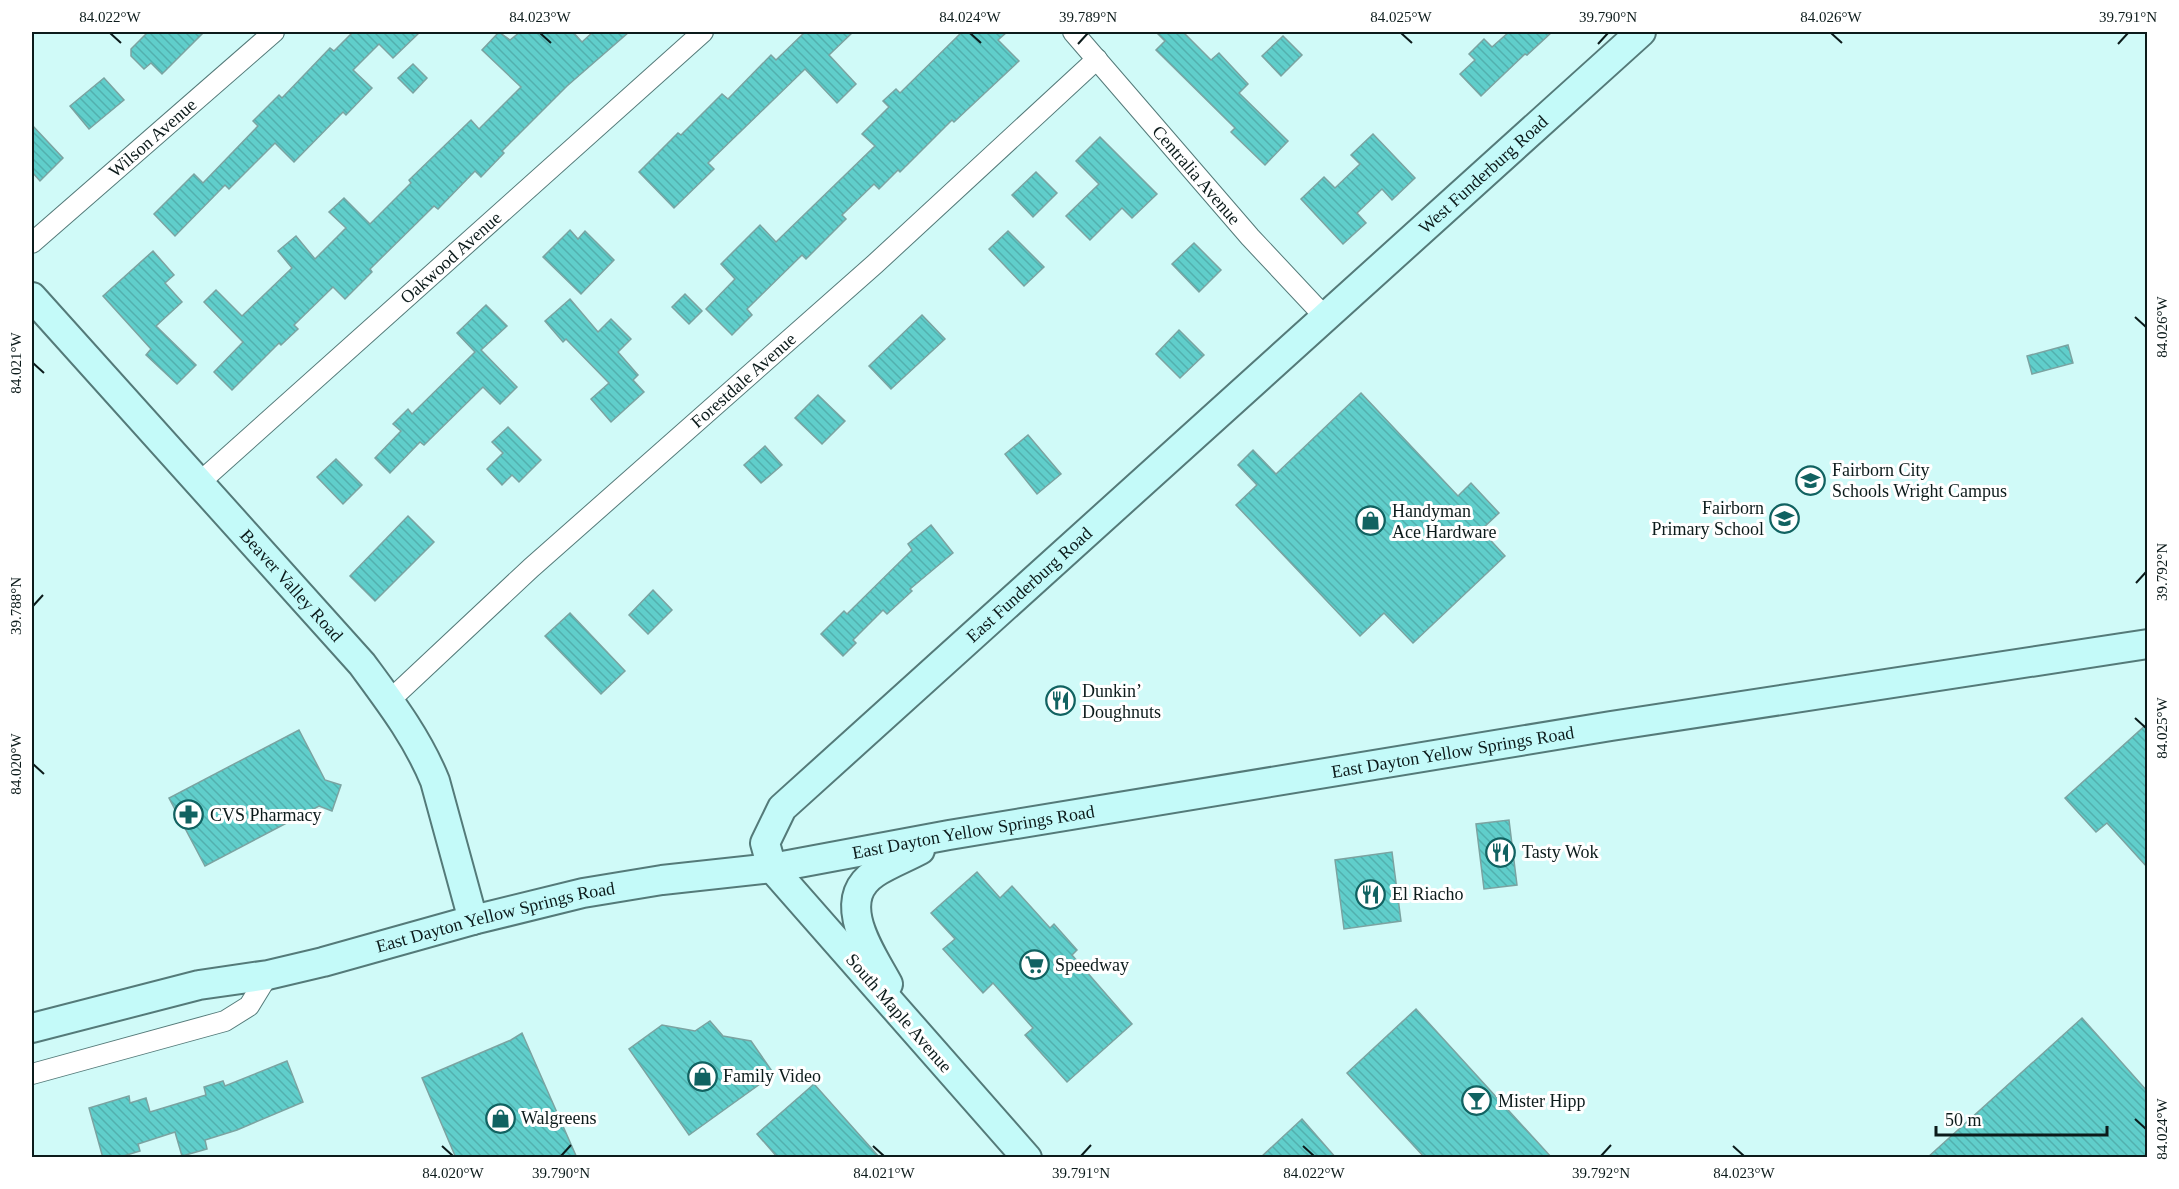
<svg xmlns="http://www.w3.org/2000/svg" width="2179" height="1189" viewBox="0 0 2179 1189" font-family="Georgia,serif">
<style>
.building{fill:url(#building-back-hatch);stroke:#7ba3a1;stroke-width:1.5}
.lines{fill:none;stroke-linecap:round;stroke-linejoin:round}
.street-casing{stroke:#547a79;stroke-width:22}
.secondary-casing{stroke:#547a79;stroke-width:32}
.street{stroke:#fff;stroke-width:20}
.secondary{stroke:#c4faf9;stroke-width:28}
.ticks{fill:none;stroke:#0c1b1b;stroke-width:2}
.labels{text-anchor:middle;stroke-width:6;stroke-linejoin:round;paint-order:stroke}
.street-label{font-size:18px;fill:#0c1b1b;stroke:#fff}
.poi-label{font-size:18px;fill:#0c1b1b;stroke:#fff;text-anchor:start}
.neatline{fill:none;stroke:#0c1b1b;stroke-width:2}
.ticks-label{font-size:15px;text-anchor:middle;fill:#0c1b1b}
</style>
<defs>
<pattern id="building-back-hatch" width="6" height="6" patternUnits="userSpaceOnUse" patternTransform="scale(1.5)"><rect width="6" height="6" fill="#60cecb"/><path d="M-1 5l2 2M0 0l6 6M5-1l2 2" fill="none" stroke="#52b0ae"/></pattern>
</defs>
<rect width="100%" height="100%" fill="#d0faf8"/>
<g class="building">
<path d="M 148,32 L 204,32 L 162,74 L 151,63 L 144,69 L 131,56 L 131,49 Z"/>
<path d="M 353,32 L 420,32 L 393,58 L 379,44 L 353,70 L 372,88 L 346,115 L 343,112 L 294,162 L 275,143 L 229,189 L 225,185 L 175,236 L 154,214 L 194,174 L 203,183 L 258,126 L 253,121 L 279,95 L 282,98 L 330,48 L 334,51 Z"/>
<path d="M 499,32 L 510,40 L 520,32 L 573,32 L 582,42 L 593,32 L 629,32 L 567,86 L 502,151 L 504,153 L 481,177 L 475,171 L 438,209 L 434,206 L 370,269 L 372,272 L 345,299 L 333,287 L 294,325 L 298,329 L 281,345 L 279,343 L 232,390 L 214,372 L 243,342 L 204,302 L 216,290 L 242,316 L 292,268 L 278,251 L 296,236 L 315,259 L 346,228 L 329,212 L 344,198 L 370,224 L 411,183 L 409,180 L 471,120 L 479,129 L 521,87 L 482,50 Z"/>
<path d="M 805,32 L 853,32 L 829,55 L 856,84 L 837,103 L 805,69 L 708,163 L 714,169 L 674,208 L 639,172 L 678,133 L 681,135 L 722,94 L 728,99 L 771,55 L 776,60 Z"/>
<path d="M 962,32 L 1007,32 L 998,40 L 1019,61 L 954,122 L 952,120 L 900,172 L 898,170 L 879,189 L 874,184 L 842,215 L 846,219 L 806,259 L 802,255 L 747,309 L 752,315 L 732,335 L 706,309 L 735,279 L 721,264 L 760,225 L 776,242 L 875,146 L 862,134 L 889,107 L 883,101 L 896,89 L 900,93 Z"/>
<path d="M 1156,32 L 1183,32 L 1211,60 L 1219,53 L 1248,84 L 1239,93 L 1288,141 L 1265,165 L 1231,132 L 1235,128 L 1156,50 L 1165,41 Z"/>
<path d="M 1509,32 L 1552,32 L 1527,55 L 1525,54 L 1481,96 L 1460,74 L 1475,60 L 1469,54 L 1484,39 L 1492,47 Z"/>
<path d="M 1283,36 L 1302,55 L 1281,76 L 1262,56 Z"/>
<path d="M 413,64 L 427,78 L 413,93 L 398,78 Z"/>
<path d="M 104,78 L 124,100 L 89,129 L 70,106 Z"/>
<path d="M 32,125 L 63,158 L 40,181 L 32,172 Z"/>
<path d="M 1373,134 L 1415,178 L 1392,200 L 1382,189 L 1357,213 L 1366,223 L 1343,244 L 1301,199 L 1324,177 L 1335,188 L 1360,164 L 1351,155 Z"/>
<path d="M 1100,137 L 1157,194 L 1132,218 L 1122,208 L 1090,240 L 1066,216 L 1099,184 L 1076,161 Z"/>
<path d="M 1036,172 L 1057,193 L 1033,217 L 1012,195 Z"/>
<path d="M 570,230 L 578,239 L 585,231 L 614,260 L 581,294 L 543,257 Z"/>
<path d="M 1008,231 L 1044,267 L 1024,286 L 989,249 Z"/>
<path d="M 1194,243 L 1221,270 L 1199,292 L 1172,264 Z"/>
<path d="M 153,251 L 174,275 L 165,283 L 182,302 L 156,326 L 196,365 L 177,384 L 146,355 L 151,349 L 103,296 Z"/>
<path d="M 685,294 L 702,311 L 689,324 L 672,307 Z"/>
<path d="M 570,299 L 598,332 L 611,319 L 631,339 L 618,352 L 638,375 L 633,380 L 644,392 L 611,422 L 591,399 L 609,383 L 566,339 L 563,342 L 545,321 Z"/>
<path d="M 486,305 L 507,326 L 481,350 L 517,387 L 500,404 L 483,387 L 424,445 L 420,442 L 390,473 L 375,458 L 401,431 L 393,424 L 408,409 L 412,414 L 475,352 L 457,333 Z"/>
<path d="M 922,315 L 945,339 L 891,389 L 869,366 Z"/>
<path d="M 1179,330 L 1204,355 L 1180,378 L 1156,354 Z"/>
<path d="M 2068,345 L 2073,363 L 2032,374 L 2027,356 Z"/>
<path d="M 1361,393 L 1458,496 L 1471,483 L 1499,513 L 1481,530 L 1505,556 L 1413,643 L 1384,613 L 1360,636 L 1236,505 L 1257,485 L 1238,465 L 1253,450 L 1276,474 Z"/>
<path d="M 818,395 L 845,421 L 822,444 L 795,418 Z"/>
<path d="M 508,427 L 541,460 L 519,482 L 512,475 L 502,485 L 487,469 L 503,453 L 492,442 Z"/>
<path d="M 1028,435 L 1061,474 L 1037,494 L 1005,454 Z"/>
<path d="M 765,446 L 782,465 L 761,483 L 744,465 Z"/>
<path d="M 336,459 L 362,485 L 343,504 L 317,477 Z"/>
<path d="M 408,516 L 434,542 L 375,601 L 350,576 Z"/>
<path d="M 931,525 L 953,553 L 910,589 L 912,591 L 887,614 L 883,610 L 853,640 L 856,643 L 843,656 L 821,634 L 844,611 L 847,614 L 912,550 L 908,544 Z"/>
<path d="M 653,590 L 672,610 L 648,634 L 629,615 Z"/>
<path d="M 570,613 L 625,671 L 601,694 L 545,636 Z"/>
<path d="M 2148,723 L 2148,868 L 2107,823 L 2096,832 L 2065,798 Z"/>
<path d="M 299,730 L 325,780 L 341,785 L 332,811 L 319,806 L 205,866 L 169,798 Z"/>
<path d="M 1509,820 L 1517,885 L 1484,889 L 1476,824 Z"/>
<path d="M 1392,852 L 1401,921 L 1344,929 L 1335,860 Z"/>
<path d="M 977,872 L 1000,898 L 1012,886 L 1050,928 L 1054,924 L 1077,950 L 1072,955 L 1132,1024 L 1067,1082 L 1025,1035 L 1033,1028 L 993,983 L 983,993 L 943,949 L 955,939 L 931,913 Z"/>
<path d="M 1416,1009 L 1552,1158 L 1425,1158 L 1347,1073 Z"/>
<path d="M 2082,1018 L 2148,1092 L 2148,1158 L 1927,1158 Z"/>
<path d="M 710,1021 L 723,1036 L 751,1041 L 774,1074 L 689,1135 L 629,1049 L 662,1025 L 695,1031 Z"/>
<path d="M 522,1033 L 577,1158 L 456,1158 L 422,1078 L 511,1040 Z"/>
<path d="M 287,1061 L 303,1102 L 237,1130 L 205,1140 L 207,1149 L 182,1156 L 175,1132 L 138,1144 L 140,1151 L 117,1158 L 103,1158 L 89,1108 L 129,1096 L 130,1103 L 146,1098 L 150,1112 L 206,1095 L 204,1087 L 223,1081 L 225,1086 Z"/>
<path d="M 814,1084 L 880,1158 L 778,1158 L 757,1134 Z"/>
<path d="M 1302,1119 L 1336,1158 L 1260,1158 Z"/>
</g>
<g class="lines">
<defs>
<g id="street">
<path id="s1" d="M 1073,32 L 1250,237 L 1324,316"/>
<path id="s2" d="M 32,243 L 274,32"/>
<path id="s3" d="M 199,483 L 703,32"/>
<path id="s4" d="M 389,701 L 531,568 L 875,264 L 1097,59"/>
<path d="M 32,1074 L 225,1021 L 249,1006 L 268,975"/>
</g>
<g id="secondary">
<path id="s5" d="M 32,297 L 362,664 C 390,702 417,737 435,781 L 473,920"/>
<path d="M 888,984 C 872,954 833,901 875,873 C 889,864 905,858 920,850"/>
<path id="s6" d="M 32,1028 L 199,985 L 268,975 L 323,962 L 473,920 L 583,893 L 662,880 L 772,868 L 949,835 L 1611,726 L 2148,644"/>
<path id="s7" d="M 1027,1158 L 772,868 L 765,843 L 782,808 L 1641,32"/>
</g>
</defs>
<use href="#street" class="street-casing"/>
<use href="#secondary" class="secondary-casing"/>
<use href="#street" class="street"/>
<use href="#secondary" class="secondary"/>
</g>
<path class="ticks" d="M 110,33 L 121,43M 540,33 L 551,43M 970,33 L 981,43M 1401,33 L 1412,43M 1831,33 L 1842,43M 1078,44 L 1088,33M 1598,44 L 1608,33M 2118,44 L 2128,33M 2135,317 L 2146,327M 33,363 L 44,373M 2136,583 L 2146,572M 33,606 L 43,595M 2135,718 L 2146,728M 33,764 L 44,774M 2135,1119 L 2146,1129M 442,1146 L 453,1156M 873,1146 L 884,1156M 1303,1146 L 1314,1156M 1733,1146 L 1744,1156M 561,1156 L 571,1145M 1081,1156 L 1091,1145M 1601,1156 L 1611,1145"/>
<defs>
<symbol id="school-ring" viewBox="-11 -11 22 22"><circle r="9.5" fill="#fff" stroke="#116261" stroke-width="1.5"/><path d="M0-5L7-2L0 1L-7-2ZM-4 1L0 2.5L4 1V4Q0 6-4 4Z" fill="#116261"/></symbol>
<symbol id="shop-ring" viewBox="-11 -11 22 22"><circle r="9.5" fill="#fff" stroke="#116261" stroke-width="1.5"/><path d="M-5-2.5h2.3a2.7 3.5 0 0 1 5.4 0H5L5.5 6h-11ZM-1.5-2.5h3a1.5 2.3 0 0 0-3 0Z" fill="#116261"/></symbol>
<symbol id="restaurant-ring" viewBox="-11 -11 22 22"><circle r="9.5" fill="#fff" stroke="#116261" stroke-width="1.5"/><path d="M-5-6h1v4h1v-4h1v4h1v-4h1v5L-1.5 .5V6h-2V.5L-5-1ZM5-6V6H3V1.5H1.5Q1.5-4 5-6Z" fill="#116261"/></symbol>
<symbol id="pharmacy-ring" viewBox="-11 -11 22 22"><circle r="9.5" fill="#fff" stroke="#116261" stroke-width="1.5"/><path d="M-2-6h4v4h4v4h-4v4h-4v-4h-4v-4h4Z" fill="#116261"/></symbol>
<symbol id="supermarket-ring" viewBox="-11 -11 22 22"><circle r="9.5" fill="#fff" stroke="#116261" stroke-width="1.5"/><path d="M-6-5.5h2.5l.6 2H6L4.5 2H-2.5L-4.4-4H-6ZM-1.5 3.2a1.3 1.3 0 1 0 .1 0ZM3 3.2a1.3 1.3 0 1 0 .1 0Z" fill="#116261"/></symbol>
<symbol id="bar-ring" viewBox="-11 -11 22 22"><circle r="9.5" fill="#fff" stroke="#116261" stroke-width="1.5"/><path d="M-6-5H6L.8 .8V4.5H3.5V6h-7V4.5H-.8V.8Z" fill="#116261"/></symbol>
</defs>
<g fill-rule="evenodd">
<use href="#school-ring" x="1794" y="464" width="33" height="33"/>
<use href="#school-ring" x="1768" y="502" width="33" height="33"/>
<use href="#shop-ring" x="1354" y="504" width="33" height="33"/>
<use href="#restaurant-ring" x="1044" y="684" width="33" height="33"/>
<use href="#pharmacy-ring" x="172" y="798" width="33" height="33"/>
<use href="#restaurant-ring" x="1484" y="836" width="33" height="33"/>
<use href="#restaurant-ring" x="1354" y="878" width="33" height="33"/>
<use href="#supermarket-ring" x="1018" y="948" width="33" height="33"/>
<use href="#shop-ring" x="686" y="1060" width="33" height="33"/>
<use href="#bar-ring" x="1460" y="1084" width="33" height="33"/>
<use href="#shop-ring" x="484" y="1102" width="33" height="33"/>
</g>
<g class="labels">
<g class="street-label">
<text dy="6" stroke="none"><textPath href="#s2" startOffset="160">Wilson Avenue</textPath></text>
<text dy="6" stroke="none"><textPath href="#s7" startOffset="1396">West Funderburg Road</textPath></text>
<text dy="6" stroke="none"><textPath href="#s1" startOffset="189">Centralia Avenue</textPath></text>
<text dy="6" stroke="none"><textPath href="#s3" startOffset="338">Oakwood Avenue</textPath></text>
<text dy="6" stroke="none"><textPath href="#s4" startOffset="478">Forestdale Avenue</textPath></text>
<text dy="6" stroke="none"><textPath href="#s7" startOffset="784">East Funderburg Road</textPath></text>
<text dy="6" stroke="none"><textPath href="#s5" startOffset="388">Beaver Valley Road</textPath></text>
<text dy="6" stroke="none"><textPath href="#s6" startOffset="1449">East Dayton Yellow Springs Road</textPath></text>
<text dy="6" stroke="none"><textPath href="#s6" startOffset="963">East Dayton Yellow Springs Road</textPath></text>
<text dy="6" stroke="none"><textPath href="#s6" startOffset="477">East Dayton Yellow Springs Road</textPath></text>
<text transform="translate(899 1013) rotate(49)" y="6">South Maple Avenue</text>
</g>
<g class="poi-label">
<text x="1832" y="476">Fairborn City<tspan x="1832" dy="21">Schools Wright Campus</tspan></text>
<text x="1764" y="514" text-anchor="end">Fairborn<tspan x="1764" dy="21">Primary School</tspan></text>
<text x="1392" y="517">Handyman<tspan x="1392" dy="21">Ace Hardware</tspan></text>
<text x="1082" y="697">Dunkin’<tspan x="1082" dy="21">Doughnuts</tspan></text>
<text x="210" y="821">CVS Pharmacy</text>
<text x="1522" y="858">Tasty Wok</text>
<text x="1392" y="900">El Riacho</text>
<text x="1055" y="971">Speedway</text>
<text x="723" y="1082">Family Video</text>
<text x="1498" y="1107">Mister Hipp</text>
<text x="521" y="1124">Walgreens</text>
</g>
</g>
<rect width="2179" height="1189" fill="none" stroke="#ffffff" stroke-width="66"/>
<path d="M1936 1126v9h171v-9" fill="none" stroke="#0c1b1b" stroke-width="3"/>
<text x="1945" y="1126" font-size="18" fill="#0c1b1b" stroke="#ffffff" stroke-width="4.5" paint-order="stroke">50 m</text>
<rect x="33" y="33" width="2113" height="1123" class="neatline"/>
<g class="ticks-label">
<text x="110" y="22">84.022°W</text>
<text x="540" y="22">84.023°W</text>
<text x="970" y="22">84.024°W</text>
<text x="1088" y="22">39.789°N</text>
<text x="1401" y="22">84.025°W</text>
<text x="1608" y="22">39.790°N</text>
<text x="1831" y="22">84.026°W</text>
<text x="2128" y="22">39.791°N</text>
<text transform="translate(2162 327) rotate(-90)" y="5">84.026°W</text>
<text transform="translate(16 363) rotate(-90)" y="5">84.021°W</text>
<text transform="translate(2162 572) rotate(-90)" y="5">39.792°N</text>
<text transform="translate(16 606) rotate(-90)" y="5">39.788°N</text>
<text transform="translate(2162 728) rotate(-90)" y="5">84.025°W</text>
<text transform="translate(16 764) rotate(-90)" y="5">84.020°W</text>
<text transform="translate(2162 1129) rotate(-90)" y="5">84.024°W</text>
<text x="453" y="1178">84.020°W</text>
<text x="561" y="1178">39.790°N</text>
<text x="884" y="1178">84.021°W</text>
<text x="1081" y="1178">39.791°N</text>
<text x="1314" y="1178">84.022°W</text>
<text x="1601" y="1178">39.792°N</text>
<text x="1744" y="1178">84.023°W</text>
</g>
</svg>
